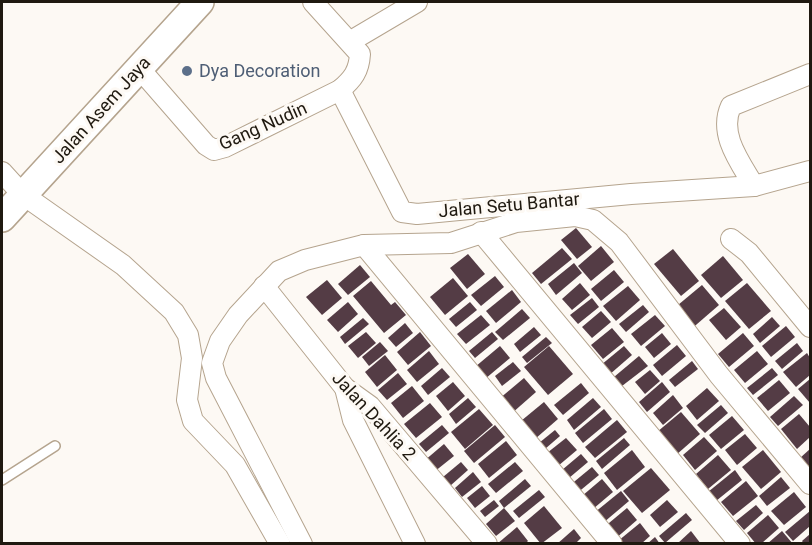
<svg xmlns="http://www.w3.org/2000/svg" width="812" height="545" viewBox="0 0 812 545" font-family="Roboto,sans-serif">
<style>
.building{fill:#543c45}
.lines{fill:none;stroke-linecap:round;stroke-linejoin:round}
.service-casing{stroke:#b5a48e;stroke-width:12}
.minor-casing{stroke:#b5a48e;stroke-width:22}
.secondary-casing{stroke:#b5a48e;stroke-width:30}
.service{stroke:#fff;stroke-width:9}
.minor{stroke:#fff;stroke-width:20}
.secondary{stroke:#fff;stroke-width:27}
.service-dot{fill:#5c6f8a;stroke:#fdf9f4;stroke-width:2}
.labels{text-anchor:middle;stroke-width:6;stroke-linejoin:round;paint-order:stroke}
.service-label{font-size:18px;fill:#4e5e75;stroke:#fdf9f4;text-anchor:start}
.street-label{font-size:18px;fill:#1f1910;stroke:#fdf9f4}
</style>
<rect width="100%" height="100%" fill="#fdf9f4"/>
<g class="building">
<path d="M 576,228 L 592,247 L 577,259 L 561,240 Z"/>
<path d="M 601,246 L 614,262 L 591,281 L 578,266 Z"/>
<path d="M 562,248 L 572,259 L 541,284 L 532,273 Z"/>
<path d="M 673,249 L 699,281 L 681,296 L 654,264 Z"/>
<path d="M 468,254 L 485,274 L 467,289 L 450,268 Z"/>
<path d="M 723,256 L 743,280 L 721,298 L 701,275 Z"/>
<path d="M 574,263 L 582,273 L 556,295 L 548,284 Z"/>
<path d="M 360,265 L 370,277 L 348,295 L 338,284 Z"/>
<path d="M 614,270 L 624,282 L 601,301 L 591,289 Z"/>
<path d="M 495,276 L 504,287 L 481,306 L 471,295 Z"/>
<path d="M 453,278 L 468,296 L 445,315 L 430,297 Z"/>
<path d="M 327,280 L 342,298 L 322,315 L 306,297 Z"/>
<path d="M 371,281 L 391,305 L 395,302 L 406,315 L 384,333 L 353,296 Z"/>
<path d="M 580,283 L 590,295 L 572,310 L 562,299 Z"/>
<path d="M 747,283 L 771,311 L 749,329 L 725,301 Z"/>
<path d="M 702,285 L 719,305 L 689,331 L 672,310 Z"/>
<path d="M 628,286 L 640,300 L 616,321 L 603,306 Z"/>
<path d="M 512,290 L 521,302 L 496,323 L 486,311 Z"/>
<path d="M 592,298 L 599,307 L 578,324 L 570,315 Z"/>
<path d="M 348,302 L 358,314 L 338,332 L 327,320 Z"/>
<path d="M 470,302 L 477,310 L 456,327 L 449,319 Z"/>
<path d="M 643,305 L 649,312 L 626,332 L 619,324 Z"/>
<path d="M 724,308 L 741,327 L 726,340 L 709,320 Z"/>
<path d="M 522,309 L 530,318 L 503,340 L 495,332 Z"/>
<path d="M 601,311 L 611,322 L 592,338 L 582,327 Z"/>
<path d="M 481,315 L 490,325 L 466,344 L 457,334 Z"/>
<path d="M 655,315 L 665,326 L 641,346 L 631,334 Z"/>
<path d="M 772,317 L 780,326 L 760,343 L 753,334 Z"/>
<path d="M 363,318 L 369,324 L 345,344 L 340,337 Z"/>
<path d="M 405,323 L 413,333 L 396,347 L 388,338 Z"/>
<path d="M 786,326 L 795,337 L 771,357 L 762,346 Z"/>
<path d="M 534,327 L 541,335 L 520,352 L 514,344 Z"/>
<path d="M 612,328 L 624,342 L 603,359 L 591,345 Z"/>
<path d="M 366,332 L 376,343 L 358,358 L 348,346 Z"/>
<path d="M 420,332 L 431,346 L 408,365 L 397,352 Z"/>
<path d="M 492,332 L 498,339 L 475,358 L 469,351 Z"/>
<path d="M 662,333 L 671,344 L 654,358 L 645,347 Z"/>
<path d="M 743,333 L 754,346 L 729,367 L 718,354 Z"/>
<path d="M 546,337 L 552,343 L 527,363 L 522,357 Z"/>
<path d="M 380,342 L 388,351 L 369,366 L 362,357 Z"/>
<path d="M 797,343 L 803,351 L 782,369 L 775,361 Z"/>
<path d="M 677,345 L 686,356 L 662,376 L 653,365 Z"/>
<path d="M 500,346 L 510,358 L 485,379 L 475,367 Z"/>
<path d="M 549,346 L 573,374 L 548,395 L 524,367 Z"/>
<path d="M 624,346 L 632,355 L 609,375 L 601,365 Z"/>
<path d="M 429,351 L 439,364 L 417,382 L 407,370 Z"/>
<path d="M 757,351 L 768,364 L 745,383 L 734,370 Z"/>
<path d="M 807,353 L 810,358 L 810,375 L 796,387 L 783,372 Z"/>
<path d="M 385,355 L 397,370 L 377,387 L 365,372 Z"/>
<path d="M 639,356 L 648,366 L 622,386 L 614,377 Z"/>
<path d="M 692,361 L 698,369 L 675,387 L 669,380 Z"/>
<path d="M 513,362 L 521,371 L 502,386 L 495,376 Z"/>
<path d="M 442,368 L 450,377 L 428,395 L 421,386 Z"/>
<path d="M 772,368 L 778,375 L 753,395 L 747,388 Z"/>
<path d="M 650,370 L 660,381 L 645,394 L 635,382 Z"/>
<path d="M 398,373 L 407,384 L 387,400 L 378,390 Z"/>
<path d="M 524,378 L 536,392 L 511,414 L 499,399 Z"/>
<path d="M 810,379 L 810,403 L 798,389 Z"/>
<path d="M 779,380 L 790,393 L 768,411 L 757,398 Z"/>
<path d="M 453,382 L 465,396 L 448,411 L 436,396 Z"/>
<path d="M 662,382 L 670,392 L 647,412 L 639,402 Z"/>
<path d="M 581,383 L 589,393 L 563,415 L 554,405 Z"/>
<path d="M 412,386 L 424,401 L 403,418 L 391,403 Z"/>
<path d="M 707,388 L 719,401 L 697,420 L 686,406 Z"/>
<path d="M 673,395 L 683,408 L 663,425 L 653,413 Z"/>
<path d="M 794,396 L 803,405 L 778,426 L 770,417 Z"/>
<path d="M 468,398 L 476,407 L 456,424 L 449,414 Z"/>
<path d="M 593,398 L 601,407 L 574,430 L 567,420 Z"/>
<path d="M 544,402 L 558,419 L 535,439 L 521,421 Z"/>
<path d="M 430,403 L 442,417 L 416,438 L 404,424 Z"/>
<path d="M 721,405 L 728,413 L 705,433 L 697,425 Z"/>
<path d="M 479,409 L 493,425 L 465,449 L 451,432 Z"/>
<path d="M 604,409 L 612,419 L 583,443 L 575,433 Z"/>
<path d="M 681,412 L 700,434 L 676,455 L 657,432 Z"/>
<path d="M 799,414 L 810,427 L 810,437 L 797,449 L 781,429 Z"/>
<path d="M 732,416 L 744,430 L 721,449 L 709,435 Z"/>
<path d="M 617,420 L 627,432 L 595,458 L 585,447 Z"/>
<path d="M 442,425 L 449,433 L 426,452 L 419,444 Z"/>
<path d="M 495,425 L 505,437 L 474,463 L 464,451 Z"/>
<path d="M 555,430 L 560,436 L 545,449 L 539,443 Z"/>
<path d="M 745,434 L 757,448 L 737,465 L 725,450 Z"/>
<path d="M 704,437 L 717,451 L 695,470 L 683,455 Z"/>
<path d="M 566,438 L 577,450 L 558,466 L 547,453 Z"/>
<path d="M 624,438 L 630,445 L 602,469 L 596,461 Z"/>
<path d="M 506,441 L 517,455 L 489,478 L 478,464 Z"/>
<path d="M 444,444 L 454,456 L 434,472 L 424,461 Z"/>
<path d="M 810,449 L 810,471 L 800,458 Z"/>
<path d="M 632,450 L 645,467 L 617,490 L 604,473 Z"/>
<path d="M 763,450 L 781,472 L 761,489 L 742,467 Z"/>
<path d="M 581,454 L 588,462 L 569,478 L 562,470 Z"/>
<path d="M 718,455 L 731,470 L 708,489 L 696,474 Z"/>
<path d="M 461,462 L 468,470 L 450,486 L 443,477 Z"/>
<path d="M 515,462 L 523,471 L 496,493 L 488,484 Z"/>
<path d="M 592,467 L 599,475 L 576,494 L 569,486 Z"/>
<path d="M 651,468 L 670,490 L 642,513 L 623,491 Z"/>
<path d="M 735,470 L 742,480 L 716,501 L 708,492 Z"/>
<path d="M 473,472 L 481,482 L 462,497 L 455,488 Z"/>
<path d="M 781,477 L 790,488 L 767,506 L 759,496 Z"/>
<path d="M 525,479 L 531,486 L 504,508 L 499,501 Z"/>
<path d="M 602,479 L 613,492 L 593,509 L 582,496 Z"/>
<path d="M 746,481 L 758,496 L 733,516 L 721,502 Z"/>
<path d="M 482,486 L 490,496 L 475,508 L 467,498 Z"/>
<path d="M 539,490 L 545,497 L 519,518 L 513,511 Z"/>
<path d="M 621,491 L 629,501 L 603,523 L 594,513 Z"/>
<path d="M 794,492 L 806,507 L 784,525 L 771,511 Z"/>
<path d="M 494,500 L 499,506 L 485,517 L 480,511 Z"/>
<path d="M 667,500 L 678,512 L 660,527 L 650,515 Z"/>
<path d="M 756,505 L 763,513 L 744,530 L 736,521 Z"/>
<path d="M 544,506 L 562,528 L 541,544 L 524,523 Z"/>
<path d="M 504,508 L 515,521 L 496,536 L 486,524 Z"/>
<path d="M 627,508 L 637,520 L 614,540 L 603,528 Z"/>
<path d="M 810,511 L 810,526 L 793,541 L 785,532 Z"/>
<path d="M 686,513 L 692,520 L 665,543 L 659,536 Z"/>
<path d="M 768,515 L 779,528 L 761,544 L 756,544 L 747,533 Z"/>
<path d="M 640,523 L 650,536 L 641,544 L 620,544 L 618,541 Z"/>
<path d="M 517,527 L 528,541 L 525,544 L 497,544 Z"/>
<path d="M 574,529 L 581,538 L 575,544 L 557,544 Z"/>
<path d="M 691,531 L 701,544 L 677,544 Z"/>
<path d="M 782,531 L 793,544 L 767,544 Z"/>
<path d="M 810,534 L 810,544 L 804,544 L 802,541 Z"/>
<path d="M 655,537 L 660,544 L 647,544 Z"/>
</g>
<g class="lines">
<defs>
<path id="service" d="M 2,480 L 55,446"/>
<g id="minor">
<path d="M 351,41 L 417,2"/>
<path d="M 139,68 L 206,145 L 214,150 L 225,147 L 340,90 C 353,79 359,71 360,54 L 313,2"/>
<path d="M 340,90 L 402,212 L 417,214 L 631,194 L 754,186 L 810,171"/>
<path d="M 2,172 L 22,194 L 123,265 L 174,312 L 188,335 L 192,358 L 187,400 L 193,421 L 235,465 L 280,544"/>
<path d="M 754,186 C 740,162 718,134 731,106 L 810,74"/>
<path d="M 481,232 L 740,544"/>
<path d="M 731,239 L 749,253 L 810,327"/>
<path d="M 364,245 L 612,544"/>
<path d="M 264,286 L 345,388 L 370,406 L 487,544"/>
<path d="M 345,388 L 353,420 L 415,544"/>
<path d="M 302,544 L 216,378 L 212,363 L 220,341 L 238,315 L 279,271 L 305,260 L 364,245 L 451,243 L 516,222 L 575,216 L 593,220 L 619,242 L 719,375 L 810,484"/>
</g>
<path id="secondary" d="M 2,218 L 200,2"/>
</defs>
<use href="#service" class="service-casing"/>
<use href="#minor" class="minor-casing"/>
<use href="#secondary" class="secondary-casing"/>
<use href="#service" class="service"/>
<use href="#minor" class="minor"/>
<use href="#secondary" class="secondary"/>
</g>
<circle class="service-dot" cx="187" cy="71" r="6"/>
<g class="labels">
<g class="service-label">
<text x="199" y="77">Dya Decoration</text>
</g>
<g class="street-label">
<text transform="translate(101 110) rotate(-48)" y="6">Jalan Asem Jaya</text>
<text transform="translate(263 126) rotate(-24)" y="6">Gang Nudin</text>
<text transform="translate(509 205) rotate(-5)" y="6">Jalan Setu Bantar</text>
<text transform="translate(374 416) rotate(47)" y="6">Jalan Dahlia 2</text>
</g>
</g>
<rect width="812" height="545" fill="none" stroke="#1f1910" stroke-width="6"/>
</svg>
